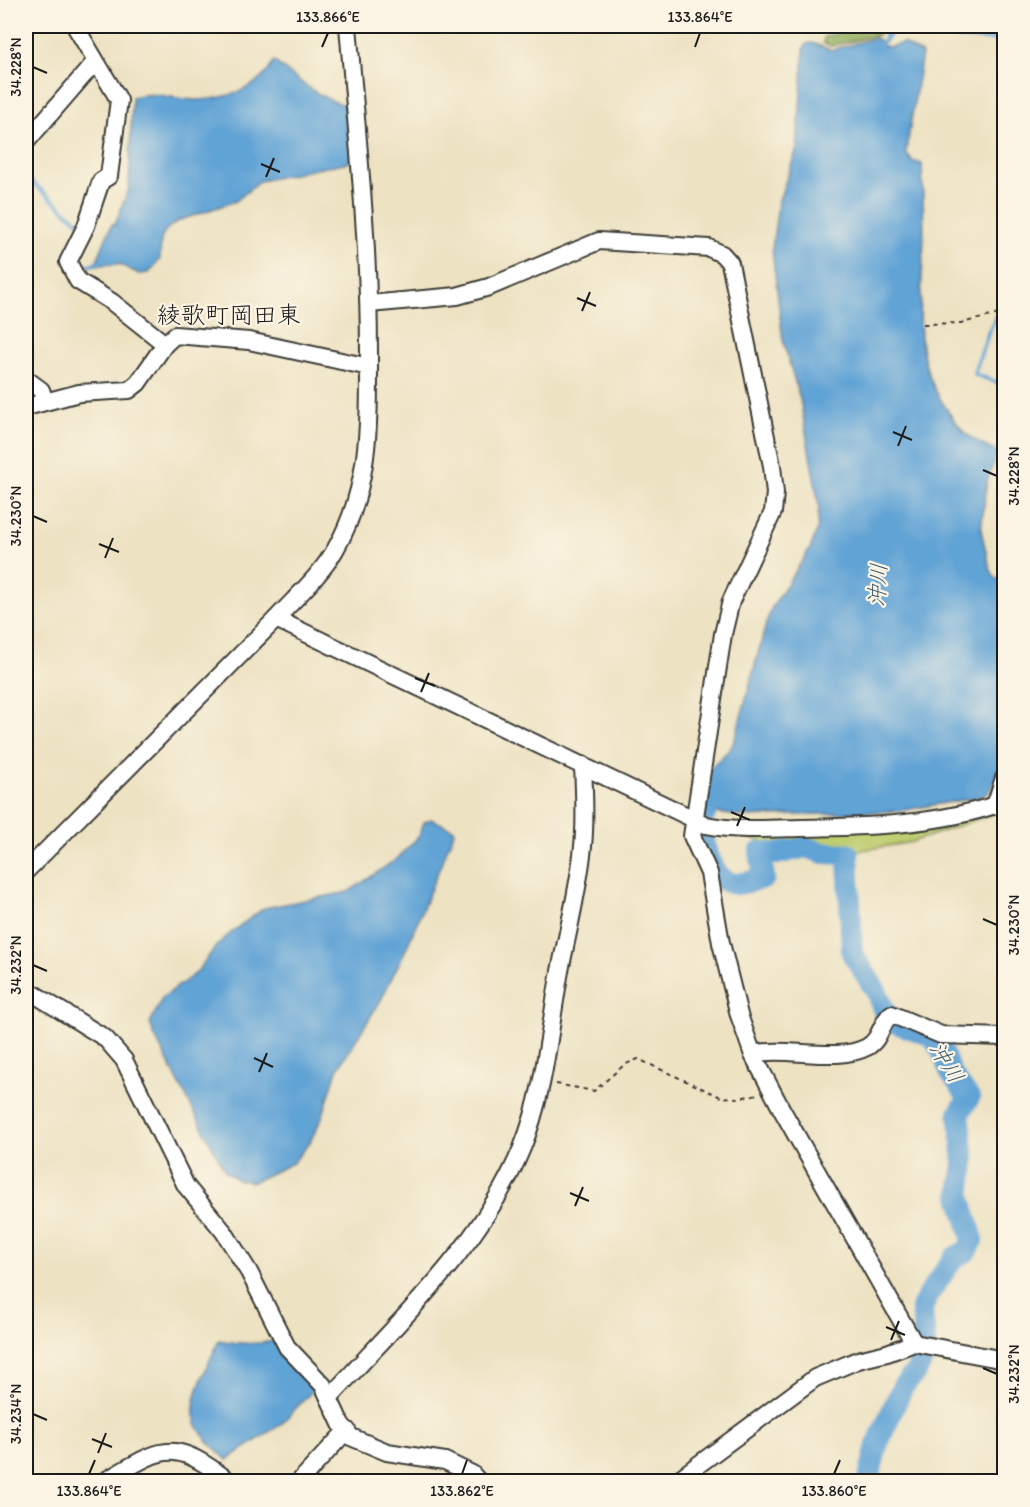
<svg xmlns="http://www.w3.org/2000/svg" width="1030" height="1507" viewBox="0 0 1030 1507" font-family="Itim,'Klee One',sans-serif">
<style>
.green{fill:#bfce71;stroke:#6e7546;stroke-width:1.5}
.forest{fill:#97b163;stroke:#5a6640;stroke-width:1.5}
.water{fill:#61a3d5;stroke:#3e6078;stroke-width:1.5}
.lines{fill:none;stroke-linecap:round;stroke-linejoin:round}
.stream{stroke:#61a3d5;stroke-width:4}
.river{stroke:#61a3d5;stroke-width:22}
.minor-casing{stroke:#3b3a35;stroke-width:20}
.path{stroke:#3b3a35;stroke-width:2;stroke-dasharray:4.5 4.5;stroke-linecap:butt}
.minor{stroke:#fff;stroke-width:16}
.ticks{fill:none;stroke:#1c1c1c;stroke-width:2}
.labels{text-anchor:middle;stroke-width:4.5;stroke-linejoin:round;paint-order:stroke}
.water-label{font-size:22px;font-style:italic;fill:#3b596f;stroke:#fcf5e5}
.quarter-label{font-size:24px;fill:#1c1c1c;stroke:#fcf5e5}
.neatline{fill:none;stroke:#1c1c1c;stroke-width:2}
.ticks-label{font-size:15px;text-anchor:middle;fill:#1c1c1c}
</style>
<rect width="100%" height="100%" fill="#fcf5e5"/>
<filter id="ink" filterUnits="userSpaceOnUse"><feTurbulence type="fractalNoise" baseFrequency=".0167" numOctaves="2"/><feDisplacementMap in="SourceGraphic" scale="12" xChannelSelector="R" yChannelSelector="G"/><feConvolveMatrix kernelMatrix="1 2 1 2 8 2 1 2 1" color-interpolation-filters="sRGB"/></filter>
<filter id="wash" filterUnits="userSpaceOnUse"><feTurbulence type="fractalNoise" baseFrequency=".008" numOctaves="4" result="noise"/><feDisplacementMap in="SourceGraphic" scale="24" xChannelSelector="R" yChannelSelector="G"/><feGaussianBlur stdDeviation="1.35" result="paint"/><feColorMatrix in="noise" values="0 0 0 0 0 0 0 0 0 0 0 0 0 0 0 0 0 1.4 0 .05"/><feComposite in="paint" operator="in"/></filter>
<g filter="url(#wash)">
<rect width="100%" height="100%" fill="#ede2c2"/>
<path class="green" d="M 1004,810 L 912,842 L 856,851 L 823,851 L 807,844 L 786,849 L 731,832 Z"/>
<path class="forest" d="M 862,26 L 876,26 L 880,30 L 878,35 L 831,46 L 823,43 L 824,37 Z"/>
<g class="water">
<path d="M 875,38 L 880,41 L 881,45 L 889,47 L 903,43 L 922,54 L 906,153 L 912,161 L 922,164 C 923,196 925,228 923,260 C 920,314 913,358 944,405 C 960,431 970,440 998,452 L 987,481 L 981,530 L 990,568 L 995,578 L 1004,582 L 1004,765 L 988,793 L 980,797 L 899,811 L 745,817 L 711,812 L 712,796 L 702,793 L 707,771 L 730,749 L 735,739 L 766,624 L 772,607 L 810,549 L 817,530 L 819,506 L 800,399 L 783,341 L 772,249 L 778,203 L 797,149 L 804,49 L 806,44 L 812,43 L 831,50 Z"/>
<path d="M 274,61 C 297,79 320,100 349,106 L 354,161 L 260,181 L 236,201 L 178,221 L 167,229 L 161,239 L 160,259 L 149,273 L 139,274 L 119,264 L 95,265 L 112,224 L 115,225 L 129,188 L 132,97 C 153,90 176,100 197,100 C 225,99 261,89 274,61 Z"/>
<path d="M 431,819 L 455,830 L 407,947 L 381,1000 L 337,1070 L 323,1115 L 310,1142 L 293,1163 L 253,1182 L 238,1180 L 225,1171 L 154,1035 L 150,1023 L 162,998 L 196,973 L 217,945 L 234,930 L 264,908 L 348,892 L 398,858 L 419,836 L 424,822 Z"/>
<path d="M 219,1340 C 240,1344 257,1345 278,1340 L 319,1384 L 280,1425 L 227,1460 C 215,1448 196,1433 194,1415 C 191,1395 211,1359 219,1340 Z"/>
</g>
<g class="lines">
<g class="stream">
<path d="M 928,26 L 959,38 L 1004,40"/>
<path d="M 885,40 L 893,30 L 893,26"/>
<path d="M 877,47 L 885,40 L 885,26"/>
<path d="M 26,177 L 82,225"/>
<path d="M 77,268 L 98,263"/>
<path d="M 1004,300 L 989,331 L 974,374 L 1004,385"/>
</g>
<g class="river">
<path d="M 705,814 L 708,802 L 738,787"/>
<path d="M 703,831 C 704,848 714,883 736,884 C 744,884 755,880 764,878 L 760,852 L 776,854 L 806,847 L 823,853 L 848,854 L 852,953 L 876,991 L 884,1011 L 893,1022 L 932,1036 L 942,1051 L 951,1074 L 969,1098 L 959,1113 L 964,1162 L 960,1196 L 973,1240 L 967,1251 L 954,1258 L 928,1295 L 922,1309 L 926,1352 L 916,1372 L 903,1386 L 877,1445 L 868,1482"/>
</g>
</g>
</g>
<g filter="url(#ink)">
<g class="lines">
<defs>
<g id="minor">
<path d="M 75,26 L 119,100 L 109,176 L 101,181 L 86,226 L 68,262 L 78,281 L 112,302 L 165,344"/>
<path d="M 26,142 L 95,62"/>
<path d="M 369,304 L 457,296 L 489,287 L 599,241 L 709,248 L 722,254 L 730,263 L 772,466 L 775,493 L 773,512 L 731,601 L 723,634 L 692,836 L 709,873 L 721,943 L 739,1015 L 753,1055 L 782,1110 L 914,1343"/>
<path d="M 26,379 L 41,390 L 45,401"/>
<path d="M 26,407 L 79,393 L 129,390 L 138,383 L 165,344 L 175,335 L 249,341 L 369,367"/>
<path d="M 276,619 L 706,825 C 737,831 768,829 799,828 C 866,827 940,825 1004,802"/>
<path d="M 995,806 L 1004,778"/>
<path d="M 26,871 L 276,619 C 296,597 320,576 335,550 C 371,488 369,420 369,352 C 369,242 357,134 348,26"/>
<path d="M 26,989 L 105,1038 L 124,1060 L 186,1186 L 224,1232 L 249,1272 L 287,1347 L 323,1385 L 341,1424 L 351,1437 L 387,1452 L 445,1461 L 472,1474 L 479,1482"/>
<path d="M 753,1054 C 787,1046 837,1063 867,1047 C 881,1039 880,1024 891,1014 L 941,1035 L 1004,1037"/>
<path d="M 329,1398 C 399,1321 482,1245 522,1148 C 545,1092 549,1030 560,971 C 568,930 579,888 583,846 C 586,819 584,792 583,765"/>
<path d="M 103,1482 C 163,1448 171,1436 230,1482"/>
<path d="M 299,1482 L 347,1430"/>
<path d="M 675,1482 L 815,1378 L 858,1360 L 887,1353 L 914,1343 L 1004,1360"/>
</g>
</defs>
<use href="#minor" class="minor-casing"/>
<g class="path">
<path d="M 923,324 L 961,323 L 1004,313"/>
<path d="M 556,1084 L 594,1091 L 624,1065 L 638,1059 L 721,1097 L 740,1098 L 758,1094"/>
</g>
<use href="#minor" class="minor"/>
</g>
</g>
<path class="ticks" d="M 322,47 L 328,33M 695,47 L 700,33M 33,67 L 47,73M 261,164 L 280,172M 266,177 L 274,158M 577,298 L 596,306M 582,311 L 590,292M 893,432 L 912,440M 898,446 L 906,426M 983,470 L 997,476M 33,516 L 47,522M 99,544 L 119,552M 105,558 L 113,538M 415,678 L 435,686M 421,692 L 429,673M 731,812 L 750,820M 737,826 L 745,807M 983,919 L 997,925M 33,965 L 47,971M 254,1058 L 273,1067M 259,1072 L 267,1053M 570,1193 L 589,1201M 575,1206 L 583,1187M 886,1327 L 905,1335M 891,1340 L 899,1321M 983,1368 L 997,1374M 33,1414 L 47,1420M 92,1439 L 112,1447M 98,1453 L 106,1433M 89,1474 L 95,1460M 462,1474 L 467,1460M 834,1474 L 840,1460"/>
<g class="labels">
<g class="water-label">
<text transform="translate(877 585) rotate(-86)" y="8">沖川</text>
<text transform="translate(947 1062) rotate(58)" y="8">沖川</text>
</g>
<g class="quarter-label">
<text x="229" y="323">綾歌町岡田東</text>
</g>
</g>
<rect width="1030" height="1507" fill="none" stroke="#fcf5e5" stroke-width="66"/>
<rect x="33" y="33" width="964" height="1441" class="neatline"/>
<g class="ticks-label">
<text x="328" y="22">133.866°E</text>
<text x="700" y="22">133.864°E</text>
<text transform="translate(16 67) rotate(-90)" y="5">34.228°N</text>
<text transform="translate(1014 476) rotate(-90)" y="5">34.228°N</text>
<text transform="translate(16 516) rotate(-90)" y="5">34.230°N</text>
<text transform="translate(1014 925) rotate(-90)" y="5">34.230°N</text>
<text transform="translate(16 965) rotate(-90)" y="5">34.232°N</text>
<text transform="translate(1014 1374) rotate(-90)" y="5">34.232°N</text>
<text transform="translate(16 1414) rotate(-90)" y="5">34.234°N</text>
<text x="89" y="1496">133.864°E</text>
<text x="462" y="1496">133.862°E</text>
<text x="834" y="1496">133.860°E</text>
</g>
</svg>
